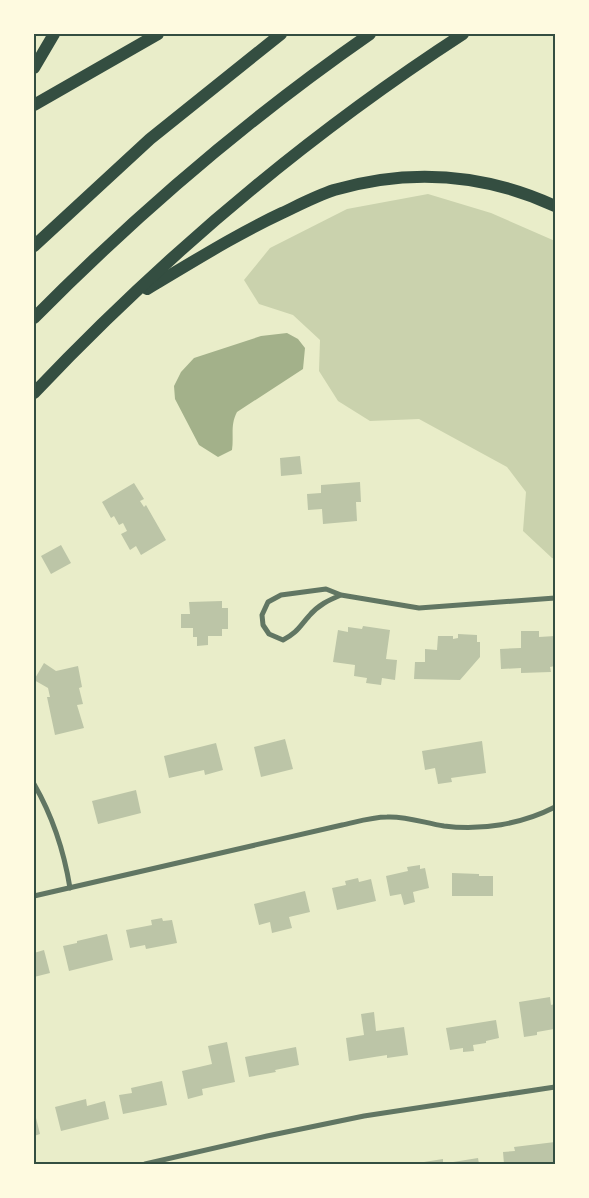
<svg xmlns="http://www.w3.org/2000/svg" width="589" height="1198" viewBox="0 0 589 1198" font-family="Inter,sans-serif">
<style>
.green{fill:#cad2ad}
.water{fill:#a3b18a}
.building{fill:#bcc5a7}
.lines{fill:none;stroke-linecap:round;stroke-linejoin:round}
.minor{stroke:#617663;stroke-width:5}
.motorway{stroke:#344e41;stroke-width:12}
.neatline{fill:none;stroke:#344e41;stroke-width:2}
</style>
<rect width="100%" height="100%" fill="#e9edc9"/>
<path class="green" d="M 428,194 L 491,213 L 555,241 L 555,559 L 552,558 L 523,531 L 526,492 L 507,467 L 419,419 L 370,421 L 338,401 L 319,371 L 320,340 L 293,315 L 259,304 L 244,280 L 270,248 L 347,209 Z"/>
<path class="water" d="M 287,333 L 298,339 L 305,348 L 303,369 L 237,412 C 230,425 234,436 232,450 L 218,457 L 199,445 L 175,399 L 174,386 L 181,372 L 194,358 L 261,336 Z"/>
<g class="building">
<path d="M 300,456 L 302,474 L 281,476 L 280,458 Z"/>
<path d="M 360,482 L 361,502 L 356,502 L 357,521 L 323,524 L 322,509 L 308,510 L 307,494 L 321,493 L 321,485 Z"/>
<path d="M 134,483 L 144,499 L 140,501 L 144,507 L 146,505 L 166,540 L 141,555 L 136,546 L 130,550 L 121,534 L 127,531 L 123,523 L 119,525 L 114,516 L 111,518 L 102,502 Z"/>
<path d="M 61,545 L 71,563 L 51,574 L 41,556 Z"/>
<path d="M 222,601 L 222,608 L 228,608 L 228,629 L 222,629 L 222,636 L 208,636 L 208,645 L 197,646 L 197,637 L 193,637 L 193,628 L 181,628 L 181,614 L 190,614 L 189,602 Z"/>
<path d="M 363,626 L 390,630 L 386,659 L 397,660 L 395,680 L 382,678 L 381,685 L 366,683 L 367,678 L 354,676 L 355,665 L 333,662 L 338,630 L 348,632 L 348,627 L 362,629 Z"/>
<path d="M 521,631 L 539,631 L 539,637 L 555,636 L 555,666 L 550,667 L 551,672 L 521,673 L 521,668 L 501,669 L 500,649 L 521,648 Z"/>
<path d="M 458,634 L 477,635 L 477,642 L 480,642 L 480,657 L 460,680 L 414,679 L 415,662 L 425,662 L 425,649 L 437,650 L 438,636 L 453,636 L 453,639 L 458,638 Z"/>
<path d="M 44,663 L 56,671 L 78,666 L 82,687 L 79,688 L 83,704 L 77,705 L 84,728 L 55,735 L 47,697 L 50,697 L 48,688 L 34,680 Z"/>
<path d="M 285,739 L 293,769 L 261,777 L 254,747 Z"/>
<path d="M 482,741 L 486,773 L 451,778 L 452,782 L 438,784 L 435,768 L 425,770 L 422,751 Z"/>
<path d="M 216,743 L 223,770 L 205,775 L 204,770 L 169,778 L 164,756 Z"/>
<path d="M 136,790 L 141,813 L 98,824 L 92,801 Z"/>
<path d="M 420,865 L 420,869 L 425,868 L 429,888 L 413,892 L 415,902 L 404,905 L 401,894 L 390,896 L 386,876 L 408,871 L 407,867 Z"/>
<path d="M 452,873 L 479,874 L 479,876 L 493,876 L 493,896 L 452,896 Z"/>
<path d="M 358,878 L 359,882 L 371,879 L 376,901 L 337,910 L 332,888 L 346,885 L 345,881 Z"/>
<path d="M 305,891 L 310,912 L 289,917 L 292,928 L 272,933 L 270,922 L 259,925 L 254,904 Z"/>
<path d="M 162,918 L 163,921 L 172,920 L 177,943 L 146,949 L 145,945 L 130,948 L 126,930 L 152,925 L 151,920 Z"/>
<path d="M 107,934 L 113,960 L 69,971 L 63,946 L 77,943 L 77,941 Z"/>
<path d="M 44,950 L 50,973 L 34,977 L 34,953 Z"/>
<path d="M 550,997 L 551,1005 L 555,1004 L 555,1026 L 553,1026 L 554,1029 L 537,1032 L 537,1035 L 524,1037 L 519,1002 Z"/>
<path d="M 374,1012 L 376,1031 L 404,1027 L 408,1055 L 387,1058 L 387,1055 L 349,1061 L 346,1038 L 364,1035 L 361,1014 Z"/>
<path d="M 496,1020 L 499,1038 L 486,1041 L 486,1043 L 473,1045 L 474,1051 L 463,1052 L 463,1048 L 450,1050 L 446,1028 Z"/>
<path d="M 227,1042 L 235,1082 L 202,1089 L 203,1095 L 188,1099 L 182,1071 L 212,1064 L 208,1046 Z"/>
<path d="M 296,1047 L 299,1065 L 275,1070 L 276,1072 L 249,1077 L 245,1057 Z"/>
<path d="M 162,1081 L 167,1105 L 123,1114 L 119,1095 L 132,1093 L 131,1088 Z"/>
<path d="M 86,1099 L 87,1106 L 105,1101 L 109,1119 L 61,1131 L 55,1107 Z"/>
<path d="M 34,1110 L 40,1134 L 34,1136 Z"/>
<path d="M 555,1142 L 555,1164 L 504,1164 L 503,1152 L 515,1151 L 514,1147 Z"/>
<path d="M 478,1158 L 479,1164 L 447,1164 L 447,1163 Z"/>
<path d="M 443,1159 L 443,1164 L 424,1164 L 424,1162 Z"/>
</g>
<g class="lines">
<g class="minor">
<path d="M 341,595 C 329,600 318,605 309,616 C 299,627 298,632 283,640 L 269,634 L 263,625 L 262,615 L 268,602 L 281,595 L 326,589 L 341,595 L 419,608 L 555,598"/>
<path d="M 34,784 C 53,817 64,851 70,888"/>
<path d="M 34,896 L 342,825 C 356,822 372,817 387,817 C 406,816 425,823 444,826 C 481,831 522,824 555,807"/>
<path d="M 145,1164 L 267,1136 L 364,1116 L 555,1087"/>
</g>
<g class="motorway">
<path d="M 34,68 L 54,34"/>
<path d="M 34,105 L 158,34"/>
<path d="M 34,246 L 150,139 L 281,34"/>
<path d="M 147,289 C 191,263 235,235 282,213 C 299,205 316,196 334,190 C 410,168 483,173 555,206"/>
<path d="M 34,318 C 137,214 249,118 370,34"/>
<path d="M 34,393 C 163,257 306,136 463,34"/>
</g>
</g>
<rect width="589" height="1198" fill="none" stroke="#fefae0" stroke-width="70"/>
<rect x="35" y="35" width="519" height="1128" class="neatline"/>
</svg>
